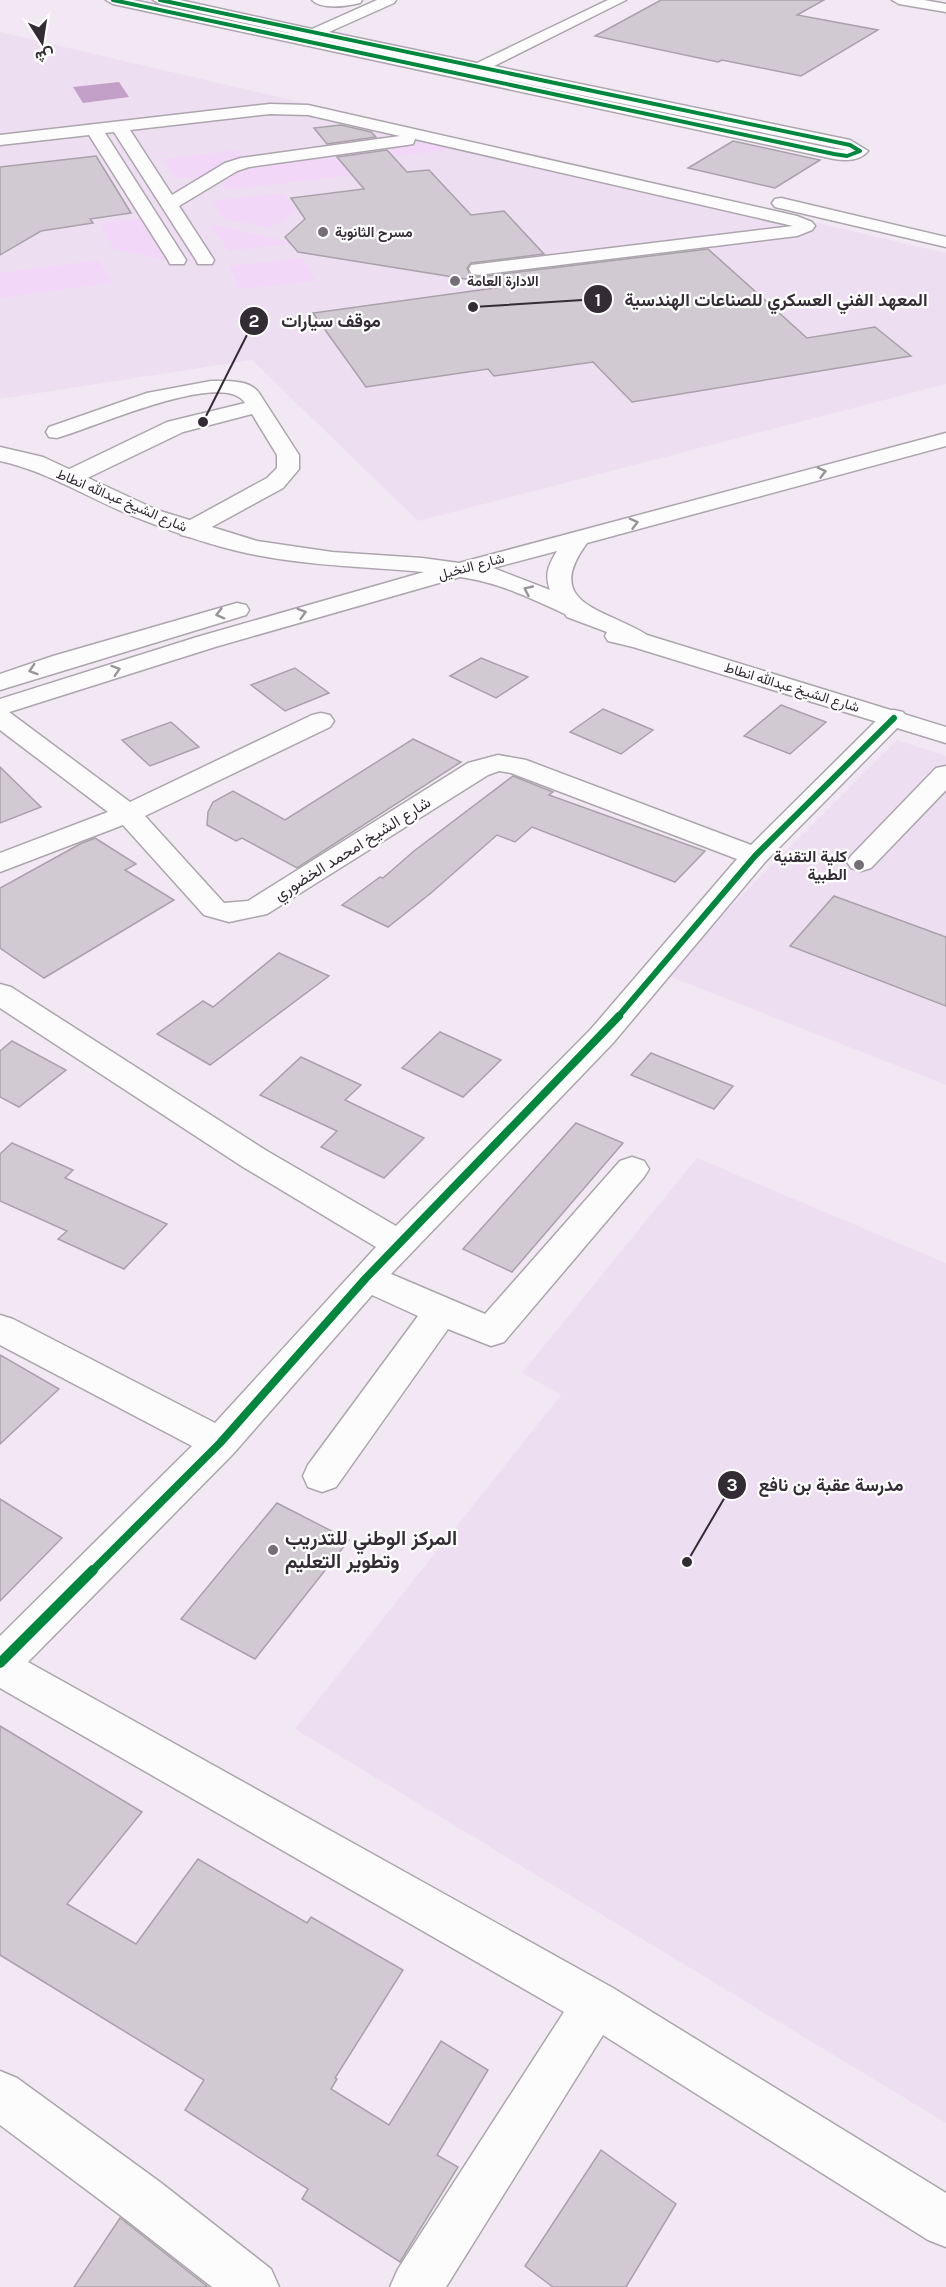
<svg xmlns="http://www.w3.org/2000/svg" width="946" height="2287" viewBox="0 0 946 2287" font-family="Karla,Vazirmatn,sans-serif">
<style>
.built{fill:#eedef1}
.green{fill:#f3d7f8}
.water{fill:#c2a0c7}
.building{fill:#d1cad2;stroke:#a8a1a9;stroke-width:1.5}
.lines{fill:none;stroke-linecap:round;stroke-linejoin:round}
.minor-casing{stroke:#aca5ad;stroke-width:3}
.major-casing{stroke:#aca5ad;stroke-width:3}
.minor{fill:#fdfcfd;fill-rule:evenodd}
.major{fill:#fdfcfd;fill-rule:evenodd}
.cycleway-far3-casing{stroke:#fff;stroke-width:5}
.cycleway-far2-casing{stroke:#fff;stroke-width:9}
.cycleway-far1-casing{stroke:#fff;stroke-width:12}
.cycleway-casing{stroke:#fff;stroke-width:14}
.cycleway-far3{stroke:#00873e;stroke-width:4}
.cycleway-far2{stroke:#00873e;stroke-width:6}
.cycleway-far1{stroke:#00873e;stroke-width:8}
.cycleway{stroke:#00873e;stroke-width:10}
.oneway{stroke:#989498}
.poi-dot{fill:#766e77;stroke:#fff;stroke-width:2}
.labels{text-anchor:middle;stroke-width:4.5;stroke-linejoin:round;paint-order:stroke}
.far-poi-label{font-size:14px;font-weight:bold;fill:#332c34;stroke:#fff;text-anchor:start}
.far-street-label{font-size:14px;fill:#332c34;stroke:#fff}
.street-label{font-size:16px;fill:#332c34;stroke:#fff}
.poi-label{font-size:16px;font-weight:bold;fill:#332c34;stroke:#fff;text-anchor:end}
.near-poi-label{font-size:20px;font-weight:bold;fill:#332c34;stroke:#fff;text-anchor:start}
.leader{fill:none;stroke:#332c34;stroke-width:2}
.callout-dot{fill:#332c34;stroke:#fff;stroke-width:2}
.mark-label{font-size:18px;text-anchor:middle;font-weight:bold;fill:#fff}
.callout-label{font-size:18px;text-anchor:middle;font-weight:bold;fill:#332c34;stroke:#fff;stroke-width:4.5;stroke-linejoin:round;paint-order:stroke}
</style>
<rect width="100%" height="100%" fill="#f2e8f3"/>
<g class="built">
<path d="M 0,32 L 946,253 L 946,384 L 418,521 L 252,360 L 0,399 Z"/>
<path d="M 897,740 L 946,756 L 946,1085 L 663,974 Z"/>
<path d="M 697,1158 L 946,1263 L 946,2123 L 295,1729 L 561,1395 L 522,1373 Z"/>
</g>
<g class="green">
<path d="M 411,133 L 468,147 L 353,162 L 335,142 Z"/>
<path d="M 328,147 L 351,175 L 227,190 L 219,179 L 253,157 Z"/>
<path d="M 238,150 L 242,156 L 202,176 L 176,179 L 163,159 Z"/>
<path d="M 284,193 L 297,211 L 270,228 L 224,219 L 212,201 Z"/>
<path d="M 160,216 L 185,257 L 164,260 L 114,249 L 100,223 Z"/>
<path d="M 209,224 L 294,243 L 229,251 Z"/>
<path d="M 303,258 L 316,281 L 240,289 L 228,266 Z"/>
<path d="M 98,260 L 112,283 L 0,298 L 0,273 Z"/>
</g>
<path class="water" d="M 119,82 L 129,97 L 83,103 L 73,87 Z"/>
<g class="building">
<path d="M 661,0 L 824,0 L 797,15 L 878,30 L 801,76 L 722,60 L 718,62 L 595,36 Z"/>
<path d="M 341,125 L 371,132 L 376,137 L 327,144 L 314,128 Z"/>
<path d="M 733,141 L 820,160 L 775,188 L 688,168 Z"/>
<path d="M 387,150 L 407,172 L 429,170 L 471,215 L 504,211 L 544,254 L 471,263 L 467,268 L 470,275 L 478,277 L 708,249 L 807,338 L 875,327 L 911,356 L 632,402 L 593,362 L 494,376 L 488,369 L 366,387 L 313,313 L 509,286 L 298,252 L 285,237 L 305,219 L 291,198 L 364,189 L 337,157 Z"/>
<path d="M 96,156 L 131,213 L 90,219 L 93,223 L 41,231 L 0,255 L 0,167 Z"/>
<path d="M 481,658 L 528,677 L 496,698 L 450,676 Z"/>
<path d="M 295,668 L 329,693 L 285,711 L 251,685 Z"/>
<path d="M 781,705 L 826,722 L 790,754 L 744,736 Z"/>
<path d="M 603,709 L 653,730 L 621,754 L 570,732 Z"/>
<path d="M 171,722 L 199,747 L 150,766 L 122,740 Z"/>
<path d="M 413,739 L 461,762 L 297,868 L 242,838 L 236,841 L 207,825 L 208,812 L 213,802 L 233,791 L 285,820 Z"/>
<path d="M 0,767 L 41,807 L 0,823 Z"/>
<path d="M 513,776 L 553,792 L 549,795 L 705,851 L 675,882 L 532,827 L 515,842 L 497,835 L 431,893 L 388,927 L 342,905 L 380,877 L 383,878 L 414,851 Z"/>
<path d="M 95,838 L 136,864 L 125,870 L 174,900 L 44,978 L 0,948 L 0,888 L 80,844 Z"/>
<path d="M 834,896 L 946,937 L 946,1006 L 790,946 Z"/>
<path d="M 279,953 L 329,976 L 210,1065 L 157,1034 L 203,1001 L 213,1007 Z"/>
<path d="M 440,1032 L 501,1060 L 463,1097 L 402,1068 Z"/>
<path d="M 12,1041 L 66,1070 L 19,1107 L 0,1097 L 0,1051 Z"/>
<path d="M 651,1053 L 733,1086 L 714,1109 L 631,1075 Z"/>
<path d="M 301,1057 L 361,1085 L 345,1100 L 424,1138 L 384,1178 L 321,1147 L 337,1131 L 260,1095 Z"/>
<path d="M 576,1123 L 623,1143 L 512,1272 L 463,1249 Z"/>
<path d="M 12,1143 L 73,1170 L 65,1178 L 167,1224 L 124,1269 L 58,1239 L 67,1231 L 0,1201 L 0,1154 Z"/>
<path d="M 0,1355 L 59,1389 L 0,1444 Z"/>
<path d="M 0,1499 L 62,1538 L 0,1601 Z"/>
<path d="M 277,1503 L 349,1540 L 255,1659 L 181,1619 Z"/>
<path d="M 0,1726 L 142,1812 L 67,1904 L 136,1944 L 198,1859 L 307,1923 L 311,1917 L 403,1970 L 335,2078 L 337,2079 L 331,2089 L 389,2125 L 441,2041 L 488,2070 L 437,2155 L 458,2167 L 400,2262 L 302,2199 L 308,2189 L 185,2110 L 204,2080 L 0,1955 Z"/>
<path d="M 601,2150 L 676,2204 L 626,2287 L 553,2287 L 525,2266 Z"/>
<path d="M 120,2218 L 123,2220 L 208,2287 L 74,2287 Z"/>
</g>
<g class="lines">
<defs>
<g id="minor">
<path d="M 106,0 L 133,0 L 307,37 L 160,4 L 153,0 L 180,0 L 312,29 L 377,0 L 396,0 L 394,3 L 329,32 L 477,63 L 608,0 L 626,0 L 494,66 L 850,140 L 868,151 C 860,161 846,161 834,159 L 113,4 ZM 313,38 L 314,38 L 465,70 ZM 479,74 L 847,150 L 834,149 Z"/>
<path d="M 312,0 L 362,0 L 360,3 C 347,6 322,10 312,0 Z"/>
<path d="M 892,0 L 924,0 L 946,4 L 946,12 L 899,4 Z"/>
<path d="M 270,104 L 308,105 L 797,216 L 812,222 L 815,226 L 812,230 L 797,236 L 478,275 L 471,273 L 469,269 L 471,265 L 793,226 L 415,139 L 413,144 L 407,145 L 249,167 L 237,171 L 179,206 L 214,260 L 212,264 L 198,264 L 196,260 L 114,132 L 105,133 L 186,260 L 184,264 L 170,264 L 168,260 L 89,135 L 0,145 L 0,135 ZM 270,114 L 308,115 L 400,136 L 241,158 L 225,163 L 172,195 L 130,130 Z"/>
<path d="M 781,198 L 946,237 L 946,247 L 775,207 L 772,203 L 775,199 Z"/>
<path d="M 211,381 C 225,381 250,379 259,393 L 299,455 L 299,469 L 283,488 L 197,535 L 189,537 L 181,535 L 178,530 L 181,525 L 267,478 L 277,468 L 277,455 L 252,414 L 183,432 L 77,483 L 69,485 L 61,483 L 58,478 L 61,473 L 167,422 L 245,403 C 223,368 89,430 57,438 L 49,437 L 46,432 L 49,427 L 147,393 Z"/>
<path d="M 0,710 L 9,712 L 130,802 L 312,715 L 321,713 L 330,715 L 334,721 L 330,727 L 145,816 L 224,903 L 248,901 L 468,763 L 498,755 L 526,760 L 751,845 L 885,712 L 894,710 L 903,712 L 907,718 L 765,862 L 613,1043 L 391,1274 L 485,1314 L 620,1161 L 632,1157 L 644,1161 L 649,1169 L 644,1177 L 504,1342 L 491,1346 L 448,1329 L 336,1487 L 322,1492 L 308,1487 L 303,1476 L 308,1465 L 418,1316 L 372,1295 L 233,1454 L 28,1662 L 613,1988 L 946,2193 L 946,2247 L 928,2240 L 603,2035 L 446,2287 L 390,2287 L 398,2269 L 564,2012 L 0,1688 L 0,1636 L 192,1446 L 0,1345 L 0,1315 L 13,1319 L 215,1423 L 376,1247 L 243,1167 L 0,1008 L 0,984 L 11,987 L 267,1151 L 396,1226 L 591,1029 L 737,859 L 511,773 L 499,771 L 488,775 L 267,914 L 229,922 L 204,915 L 123,825 L 0,872 L 0,853 L 108,812 L 0,730 Z"/>
<path d="M 946,766 L 946,790 L 871,868 L 861,871 L 851,868 L 847,862 L 851,856 L 936,768 Z"/>
<path d="M 0,2071 L 17,2078 L 160,2182 L 271,2269 L 279,2287 L 212,2287 L 124,2218 L 0,2125 Z"/>
</g>
<g id="major">
<path d="M 946,433 L 946,446 L 587,543 C 541,605 606,609 647,635 L 946,727 L 946,743 L 633,647 L 608,641 L 605,636 L 607,632 L 567,617 L 565,614 C 530,598 498,582 460,577 L 215,647 L 0,715 L 0,699 L 197,637 L 424,572 C 368,567 312,566 256,555 C 218,548 179,534 143,520 C 94,502 51,472 0,461 L 0,447 L 43,457 L 157,510 L 257,541 L 332,552 L 422,558 L 459,563 ZM 557,551 C 549,564 544,574 550,590 L 493,568 Z"/>
<path d="M 237,603 L 246,605 L 249,610 L 246,615 L 0,690 L 0,674 L 53,656 Z"/>
</g>
</defs>
<use href="#minor" class="minor-casing"/>
<use href="#major" class="major-casing"/>
<use href="#minor" class="minor"/>
<use href="#major" class="major"/>
<defs>
<path id="cycleway-far3" d="M 113,0 L 834,154 L 847,156 L 860,151 L 850,145 L 160,0"/>
<path id="cycleway-far2" d="M 617,1018 L 755,856 L 894,718"/>
<path id="cycleway-far1" d="M 91,1572 L 220,1443 L 366,1278 L 619,1016"/>
<path id="cycleway" d="M 0,1663 L 93,1570"/>
</defs>
<use href="#cycleway-far3" class="cycleway-far3-casing"/>
<use href="#cycleway-far2" class="cycleway-far2-casing"/>
<use href="#cycleway-far1" class="cycleway-far1-casing"/>
<use href="#cycleway" class="cycleway-casing"/>
<use href="#cycleway-far3" class="cycleway-far3"/>
<use href="#cycleway-far2" class="cycleway-far2"/>
<use href="#cycleway-far1" class="cycleway-far1"/>
<use href="#cycleway" class="cycleway"/>
</g>
<defs><path id="oneway-chevron" d="M-2-3.5L2.5 0L-2 3.5" fill="none" stroke-width="1.6" stroke-linecap="round" stroke-linejoin="round" transform="scale(1.5)"/></defs>
<g class="oneway">
<use href="#oneway-chevron" transform="translate(822 472) rotate(-15)"/>
<use href="#oneway-chevron" transform="translate(634 523) rotate(-15)"/>
<use href="#oneway-chevron" transform="translate(528 590) rotate(-155)"/>
<use href="#oneway-chevron" transform="translate(302 613) rotate(-16)"/>
<use href="#oneway-chevron" transform="translate(220 614) rotate(165)"/>
<use href="#oneway-chevron" transform="translate(33 670) rotate(162)"/>
<use href="#oneway-chevron" transform="translate(116 670) rotate(-18)"/>
</g>
<g class="poi-dot">
<circle cx="323" cy="232" r="6"/>
<circle cx="455" cy="281" r="6"/>
<circle cx="859" cy="865" r="6"/>
<circle cx="273" cy="1550" r="6"/>
</g>
<g class="labels">
<g class="far-poi-label">
<text x="335" y="237">مسرح الثانوية</text>
<text x="467" y="286">الادارة العامة</text>
</g>
<g class="far-street-label">
<text transform="translate(122 500) rotate(23)" y="5">شارع الشيخ عبدالله انطاط</text>
<text transform="translate(471 566) rotate(-15)" y="5">شارع النخيل</text>
<text transform="translate(792 687) rotate(17)" y="5">شارع الشيخ عبدالله انطاط</text>
</g>
<g class="street-label">
<text transform="translate(352 848) rotate(-32)" y="6">شارع الشيخ امحمد الخضوري</text>
</g>
<g class="poi-label">
<text x="847" y="862">كلية التقنية<tspan x="847" dy="18">الطبية</tspan></text>
</g>
<g class="near-poi-label">
<text x="285" y="1545">المركز الوطني للتدريب<tspan x="285" dy="23">وتطوير التعليم</tspan></text>
</g>
</g>
<path class="leader" d="M473 307L598 299M203 422L254 321M687 1562L732 1485"/>
<g class="callout-dot">
<circle cx="473" cy="307" r="6"/>
<circle cx="203" cy="422" r="6"/>
<circle cx="687" cy="1562" r="6"/>
<circle cx="598" cy="299" r="15"/>
<circle cx="254" cy="321" r="15"/>
<circle cx="732" cy="1485" r="15"/>
</g>
<g class="mark-label">
<text x="598" y="306">1</text>
<text x="254" y="327">2</text>
<text x="732" y="1491">3</text>
</g>
<g class="callout-label">
<text x="776" y="306">المعهد الفني العسكري للصناعات الهندسية</text>
<text x="331" y="327">موقف سيارات</text>
<text x="831" y="1491">مدرسة عقبة بن نافع</text>
</g>
<g transform="translate(42 42) rotate(168)" stroke="#ffffff" stroke-width="4.5" paint-order="stroke">
<path d="M0-4.5L10 22L0 15L-10 22Z" fill="#332c34"/>
<text y="-9" font-size="16" font-weight="bold" text-anchor="middle" fill="#332c34">ش</text>
</g>
</svg>
